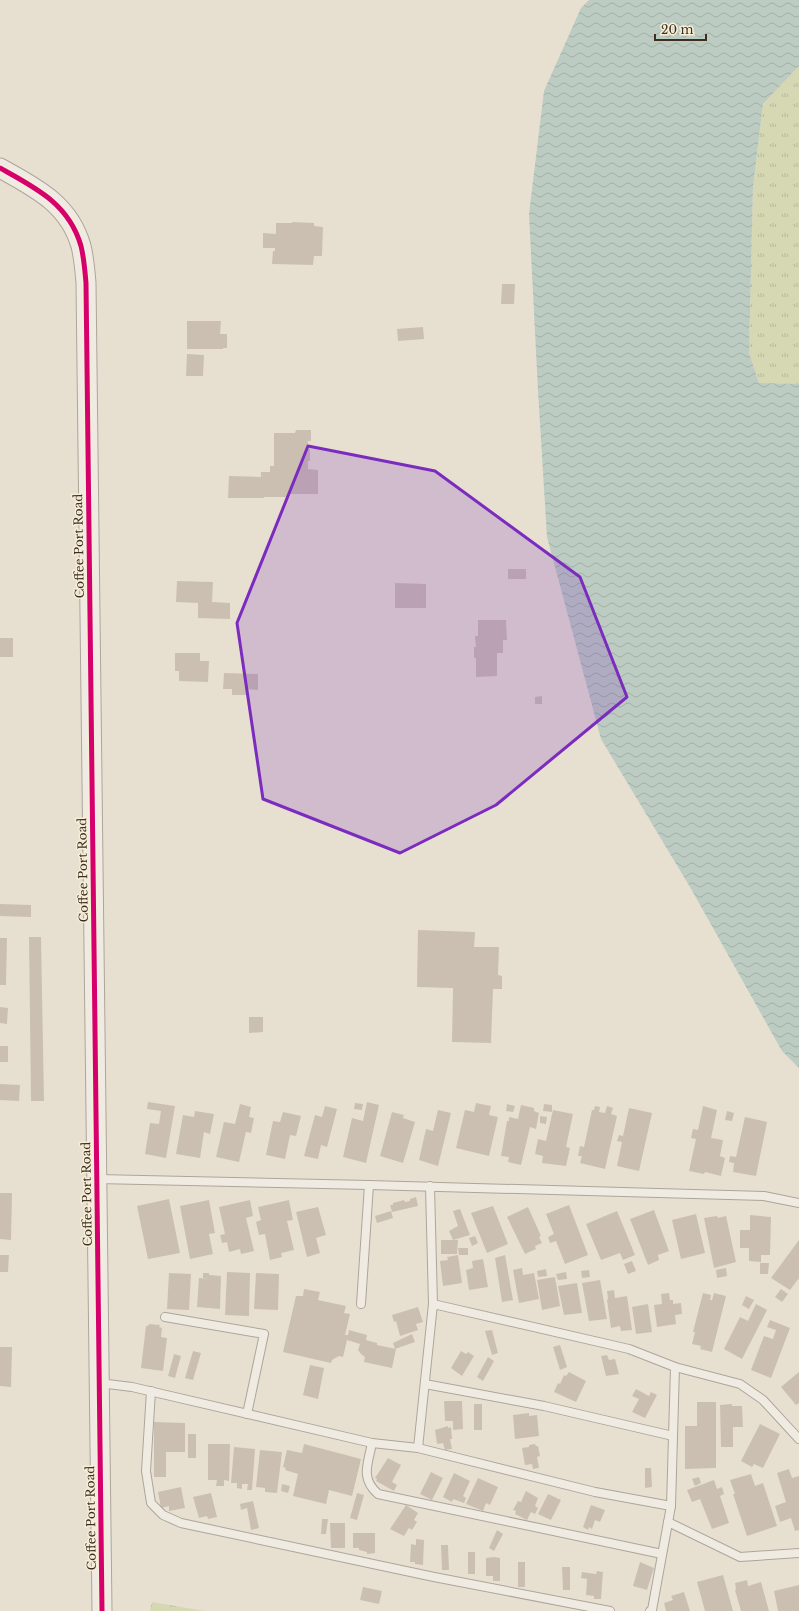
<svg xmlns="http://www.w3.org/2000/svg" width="799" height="1611" viewBox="0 0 799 1611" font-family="'Libre Baskerville',serif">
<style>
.grass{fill:url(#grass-tufts)}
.water{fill:url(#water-waves)}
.building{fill:#cbbfb2}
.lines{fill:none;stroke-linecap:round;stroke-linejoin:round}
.service-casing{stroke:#ada599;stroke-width:10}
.tertiary-casing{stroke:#ada599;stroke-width:21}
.service{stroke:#efebe3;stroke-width:8}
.tertiary{stroke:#efebe3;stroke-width:19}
.cycleway-casing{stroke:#f7eed8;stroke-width:8}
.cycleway{stroke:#d6006c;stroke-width:5}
.marked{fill:#7b2cbf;fill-opacity:0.2;stroke:#7b2cbf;stroke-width:3;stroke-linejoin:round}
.labels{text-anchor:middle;stroke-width:3;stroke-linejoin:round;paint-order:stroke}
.street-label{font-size:12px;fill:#3d2e20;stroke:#f7eed8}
</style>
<defs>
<pattern id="grass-tufts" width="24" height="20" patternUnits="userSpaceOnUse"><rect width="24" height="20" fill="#d6d7b3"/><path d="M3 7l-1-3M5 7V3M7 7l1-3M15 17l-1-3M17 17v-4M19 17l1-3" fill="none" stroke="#b9b99a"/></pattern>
<pattern id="water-waves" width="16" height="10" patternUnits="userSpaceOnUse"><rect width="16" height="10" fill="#bcccc2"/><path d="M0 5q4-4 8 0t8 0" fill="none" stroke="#a2b0a6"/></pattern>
</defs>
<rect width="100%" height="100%" fill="#e7e0d1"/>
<g class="grass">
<path d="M 799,66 L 799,384 L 759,383 L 749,353 L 753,187 L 763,104 Z"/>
<path d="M 152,1602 L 205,1611 L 150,1611 Z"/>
</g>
<path class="water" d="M 589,0 L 799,0 L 799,66 L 763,104 L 753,187 L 749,353 L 759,383 L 799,384 L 799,1068 L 782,1051 L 690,887 L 601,739 L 547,537 L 538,391 L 529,214 L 544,91 L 581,8 Z"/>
<g class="building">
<path d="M 292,222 L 314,223 L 314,226 L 323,227 L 322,256 L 314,256 L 313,265 L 272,264 L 273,251 L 275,251 L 275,248 L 263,248 L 263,233 L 276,234 L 276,223 L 292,223 Z"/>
<path d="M 502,284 L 515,284 L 514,304 L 501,304 Z"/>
<path d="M 187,321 L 221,321 L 220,334 L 227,334 L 227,348 L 223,348 L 223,349 L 187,349 Z"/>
<path d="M 423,327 L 424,339 L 398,341 L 397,329 Z"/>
<path d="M 187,354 L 204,355 L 203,376 L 186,376 Z"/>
<path d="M 296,430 L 311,430 L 311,441 L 308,441 L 308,449 L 310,449 L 310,461 L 308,461 L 308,469 L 318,470 L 318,494 L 288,494 L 288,497 L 264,497 L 264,498 L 228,498 L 229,476 L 261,477 L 261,472 L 270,472 L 270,466 L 274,466 L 274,433 L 295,433 Z"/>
<rect x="508" y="569" width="18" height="10"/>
<path d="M 177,581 L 213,582 L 212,602 L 230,603 L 230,619 L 198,618 L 198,603 L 176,602 Z"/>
<path d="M 395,583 L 426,584 L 426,608 L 395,608 Z"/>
<path d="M 478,620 L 506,620 L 507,640 L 503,640 L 503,653 L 497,653 L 497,676 L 476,677 L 476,658 L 474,658 L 474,647 L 476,647 L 475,636 L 478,636 Z"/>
<rect x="0" y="638" width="13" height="19"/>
<path d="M 175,653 L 200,653 L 200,661 L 209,661 L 208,682 L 179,681 L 179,671 L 175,671 Z"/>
<path d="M 224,673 L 258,674 L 258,690 L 246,689 L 246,695 L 232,695 L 232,689 L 223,689 Z"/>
<path d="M 542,696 L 542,704 L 535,704 L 535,697 Z"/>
<path d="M 0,904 L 31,905 L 31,917 L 0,916 Z"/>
<path d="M 418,930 L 475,932 L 474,947 L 499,947 L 498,975 L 502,976 L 502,989 L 493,989 L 491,1043 L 452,1042 L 453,988 L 417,987 Z"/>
<path d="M 29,937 L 41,937 L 44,1101 L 31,1101 Z"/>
<path d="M 0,938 L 7,938 L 6,985 L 0,985 Z"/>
<path d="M 0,1007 L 8,1008 L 7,1024 L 0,1023 Z"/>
<path d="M 249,1017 L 263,1017 L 263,1032 L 249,1033 Z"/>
<rect x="0" y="1046" width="8" height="16"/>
<path d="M 0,1084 L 20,1085 L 19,1101 L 0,1100 Z"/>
<path d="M 148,1102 L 175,1106 L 166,1158 L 145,1154 L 150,1123 L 159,1124 L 161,1111 L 147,1109 Z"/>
<path d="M 367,1102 L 379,1105 L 366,1163 L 343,1157 L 352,1118 L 363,1121 Z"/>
<path d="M 355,1103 L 363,1104 L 362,1110 L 354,1109 Z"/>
<path d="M 476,1103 L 491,1106 L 489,1115 L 498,1117 L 489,1156 L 456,1148 L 465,1110 L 474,1112 Z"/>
<path d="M 240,1104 L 251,1107 L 249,1117 L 254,1118 L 251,1133 L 246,1132 L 239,1162 L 216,1157 L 224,1122 L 235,1124 Z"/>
<path d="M 507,1104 L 515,1106 L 513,1112 L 506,1111 Z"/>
<path d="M 544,1104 L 552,1105 L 552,1112 L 543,1111 Z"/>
<path d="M 521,1105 L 534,1108 L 534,1111 L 539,1113 L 536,1129 L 530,1127 L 521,1165 L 508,1162 L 509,1157 L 501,1156 L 507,1121 L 509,1121 L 509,1117 L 518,1119 Z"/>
<path d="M 325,1106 L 337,1109 L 327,1147 L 321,1145 L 318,1159 L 304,1156 L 315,1115 L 322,1117 Z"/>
<path d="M 595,1106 L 600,1107 L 599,1112 L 605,1113 L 607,1106 L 613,1108 L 611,1114 L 617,1116 L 605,1169 L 580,1163 L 582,1156 L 578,1156 L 580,1146 L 584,1147 L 592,1110 L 594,1110 Z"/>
<path d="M 703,1106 L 717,1110 L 711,1138 L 723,1140 L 720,1156 L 725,1158 L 721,1176 L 705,1172 L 704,1174 L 689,1171 L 696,1139 L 691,1138 L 693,1129 L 698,1130 Z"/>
<path d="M 629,1108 L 652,1113 L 639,1171 L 617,1166 L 622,1142 L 617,1141 L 619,1135 L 623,1136 Z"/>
<path d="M 438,1110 L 451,1113 L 438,1166 L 419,1160 L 426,1129 L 433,1131 Z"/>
<path d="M 553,1110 L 573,1114 L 566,1147 L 570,1148 L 566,1166 L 542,1163 L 543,1156 L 535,1154 L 538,1139 L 546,1141 Z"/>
<path d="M 195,1111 L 214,1114 L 210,1134 L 204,1132 L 200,1158 L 176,1154 L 183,1115 L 194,1117 Z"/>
<path d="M 727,1111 L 734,1113 L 732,1121 L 725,1120 Z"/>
<path d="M 283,1112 L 301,1116 L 296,1136 L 290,1135 L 285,1159 L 266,1155 L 273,1121 L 280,1122 Z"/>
<path d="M 392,1112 L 404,1115 L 403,1118 L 415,1122 L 403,1163 L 380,1156 Z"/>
<path d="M 540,1116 L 547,1117 L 546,1124 L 540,1123 Z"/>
<path d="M 745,1117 L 767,1122 L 756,1176 L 733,1172 L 734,1163 L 729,1162 L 730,1156 L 736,1157 Z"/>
<path d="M 0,1193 L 12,1193 L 11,1240 L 0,1239 Z"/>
<path d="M 416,1197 L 418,1206 L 392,1212 L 390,1205 L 393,1205 L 393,1203 L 404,1200 L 405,1202 L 410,1201 L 410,1199 Z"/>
<path d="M 169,1199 L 180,1253 L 148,1259 L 137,1206 Z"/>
<path d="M 209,1200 L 215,1233 L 209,1234 L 213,1254 L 190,1259 L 180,1206 Z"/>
<path d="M 250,1200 L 253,1216 L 246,1218 L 254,1251 L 241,1254 L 240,1249 L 229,1252 L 227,1242 L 222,1243 L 220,1235 L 225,1234 L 219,1207 Z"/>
<path d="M 289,1200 L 293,1220 L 287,1221 L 294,1250 L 281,1253 L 282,1257 L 270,1260 L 265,1234 L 259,1235 L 256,1222 L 261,1220 L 258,1207 Z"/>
<path d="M 569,1205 L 588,1255 L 565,1264 L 556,1241 L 550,1243 L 548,1237 L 554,1234 L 546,1214 Z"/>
<path d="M 493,1206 L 508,1244 L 487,1253 L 471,1213 Z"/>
<path d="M 318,1207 L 326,1235 L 316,1238 L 320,1253 L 307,1257 L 296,1212 Z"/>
<path d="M 528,1207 L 541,1236 L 539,1237 L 542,1243 L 535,1246 L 536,1249 L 525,1254 L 507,1217 Z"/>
<path d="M 460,1209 L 470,1235 L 453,1240 L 449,1231 L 458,1226 L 453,1211 Z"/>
<path d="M 654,1210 L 669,1251 L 658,1255 L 659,1260 L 648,1265 L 630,1219 Z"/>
<path d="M 391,1211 L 393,1218 L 377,1223 L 375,1216 Z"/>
<path d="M 617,1211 L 635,1255 L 623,1260 L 620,1253 L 601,1260 L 586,1224 Z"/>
<path d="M 696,1214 L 705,1253 L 681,1259 L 672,1220 Z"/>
<path d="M 750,1215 L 771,1217 L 770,1255 L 761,1255 L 761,1262 L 749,1261 L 749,1248 L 740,1248 L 740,1230 L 750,1230 Z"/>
<path d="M 717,1216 L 718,1218 L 726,1216 L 736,1262 L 714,1268 L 704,1218 Z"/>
<path d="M 475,1236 L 478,1243 L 472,1246 L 469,1238 Z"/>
<path d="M 441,1240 L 458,1240 L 457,1254 L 441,1254 Z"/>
<path d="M 799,1240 L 799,1278 L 790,1290 L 771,1278 Z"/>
<path d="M 458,1248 L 468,1248 L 468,1255 L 459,1255 Z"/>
<path d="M 0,1255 L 9,1255 L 8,1272 L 0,1272 Z"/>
<path d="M 458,1255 L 462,1283 L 443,1286 L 440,1261 L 448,1260 L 447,1257 Z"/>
<path d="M 505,1255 L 513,1300 L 502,1302 L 495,1258 Z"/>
<path d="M 483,1259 L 488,1287 L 469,1290 L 466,1270 L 473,1268 L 472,1261 Z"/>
<path d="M 632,1261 L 636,1271 L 628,1274 L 624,1264 Z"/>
<path d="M 760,1263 L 769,1263 L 768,1274 L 760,1274 Z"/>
<path d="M 522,1268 L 523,1275 L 534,1273 L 539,1299 L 519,1303 L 513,1270 Z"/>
<path d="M 726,1268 L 727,1276 L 717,1278 L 716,1270 Z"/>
<path d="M 546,1269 L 547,1276 L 538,1277 L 537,1271 Z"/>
<path d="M 589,1270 L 590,1277 L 582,1278 L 581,1271 Z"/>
<path d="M 227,1272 L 250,1273 L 249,1316 L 225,1315 Z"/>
<path d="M 566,1272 L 567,1279 L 558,1280 L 556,1274 Z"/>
<path d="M 169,1273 L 191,1274 L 189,1310 L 167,1309 Z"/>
<path d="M 203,1273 L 209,1273 L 209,1275 L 221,1276 L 220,1309 L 197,1307 L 199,1278 L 210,1279 L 203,1278 Z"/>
<path d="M 256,1273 L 279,1274 L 278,1310 L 254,1309 Z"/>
<path d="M 555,1277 L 560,1306 L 542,1310 L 537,1280 Z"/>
<path d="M 600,1280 L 607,1319 L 589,1321 L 582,1283 Z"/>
<path d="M 577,1283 L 582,1313 L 564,1315 L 558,1286 Z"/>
<path d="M 304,1289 L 320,1292 L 318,1300 L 346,1306 L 344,1313 L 350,1314 L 345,1335 L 348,1335 L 349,1330 L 367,1335 L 366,1340 L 377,1343 L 377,1345 L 396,1349 L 392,1368 L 364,1362 L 365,1357 L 361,1354 L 358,1350 L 360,1344 L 347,1340 L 343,1357 L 339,1356 L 332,1360 L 331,1363 L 283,1352 L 296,1296 L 303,1296 Z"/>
<path d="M 781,1289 L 788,1294 L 782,1302 L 775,1297 Z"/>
<path d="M 614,1290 L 615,1298 L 627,1296 L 632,1330 L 621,1331 L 620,1326 L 611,1328 L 607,1300 L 608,1299 L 607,1291 Z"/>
<path d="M 669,1293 L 670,1300 L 673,1300 L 673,1304 L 681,1303 L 682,1314 L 675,1315 L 676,1324 L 657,1327 L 654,1305 L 662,1304 L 661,1294 Z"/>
<path d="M 703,1293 L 711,1295 L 710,1300 L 712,1300 L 714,1293 L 726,1296 L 712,1352 L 700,1349 L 701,1346 L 692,1344 L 695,1332 L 693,1332 Z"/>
<path d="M 746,1296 L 754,1300 L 749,1309 L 742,1305 Z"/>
<path d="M 648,1304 L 652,1332 L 636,1334 L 632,1307 Z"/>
<path d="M 756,1304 L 767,1310 L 742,1359 L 724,1349 L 740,1317 L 748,1321 Z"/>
<path d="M 418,1307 L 423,1322 L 416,1324 L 418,1330 L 400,1336 L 396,1321 L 394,1322 L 392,1315 Z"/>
<path d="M 770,1320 L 790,1328 L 771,1378 L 751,1370 L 764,1336 L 773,1339 L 776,1330 L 767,1327 Z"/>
<path d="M 149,1324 L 160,1325 L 159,1327 L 162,1328 L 161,1337 L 167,1338 L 163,1371 L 141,1368 L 146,1326 L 148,1326 Z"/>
<path d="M 492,1330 L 498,1353 L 492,1355 L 485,1331 Z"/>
<path d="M 412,1334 L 415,1342 L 395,1349 L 393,1343 Z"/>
<path d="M 560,1345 L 567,1367 L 560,1370 L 553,1347 Z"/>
<path d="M 0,1347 L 12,1347 L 11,1387 L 0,1386 Z"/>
<path d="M 193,1351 L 201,1353 L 193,1380 L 185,1378 Z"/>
<path d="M 461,1351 L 466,1354 L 468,1352 L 474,1356 L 462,1376 L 451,1368 Z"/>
<path d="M 174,1354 L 181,1356 L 175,1378 L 168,1376 Z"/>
<path d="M 607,1355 L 609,1360 L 615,1359 L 619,1374 L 606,1376 L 601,1356 Z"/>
<path d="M 488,1357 L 494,1361 L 483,1381 L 477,1377 Z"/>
<path d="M 310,1365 L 324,1368 L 318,1399 L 303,1395 Z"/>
<path d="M 569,1372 L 586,1381 L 576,1402 L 554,1392 L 558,1383 L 560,1384 L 564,1375 L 566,1376 Z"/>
<path d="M 799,1372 L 799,1403 L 796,1405 L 781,1387 Z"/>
<path d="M 636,1389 L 649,1396 L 651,1392 L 657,1395 L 645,1418 L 632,1412 L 639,1399 L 632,1396 Z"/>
<path d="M 444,1401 L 462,1401 L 463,1429 L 453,1430 L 453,1421 L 445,1421 Z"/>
<path d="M 697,1402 L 716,1402 L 716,1468 L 685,1469 L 685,1426 L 697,1426 Z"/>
<rect x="474" y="1404" width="8" height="26"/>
<path d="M 732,1404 L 732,1406 L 742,1406 L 743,1427 L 733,1427 L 733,1447 L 721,1447 L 720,1405 Z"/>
<path d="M 529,1413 L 529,1416 L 537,1415 L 539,1436 L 515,1439 L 513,1415 Z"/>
<path d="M 154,1422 L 185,1423 L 185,1452 L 166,1452 L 166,1477 L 154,1477 Z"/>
<path d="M 760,1424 L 780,1434 L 763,1468 L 754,1464 L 752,1467 L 741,1461 Z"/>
<path d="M 448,1426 L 448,1428 L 451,1427 L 452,1439 L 450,1439 L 452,1449 L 445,1450 L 443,1443 L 437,1444 L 435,1430 Z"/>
<rect x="188" y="1434" width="8" height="24"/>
<path d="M 208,1444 L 230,1444 L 229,1481 L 224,1480 L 224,1486 L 216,1486 L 217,1480 L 208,1480 Z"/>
<path d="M 304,1444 L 361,1459 L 352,1496 L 329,1490 L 326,1504 L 293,1496 L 298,1474 L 285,1470 L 286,1468 L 283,1467 L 287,1450 L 302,1453 Z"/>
<path d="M 535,1444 L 536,1446 L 538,1446 L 540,1456 L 537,1457 L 539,1468 L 533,1469 L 532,1464 L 525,1465 L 522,1448 L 529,1447 L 529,1445 Z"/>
<path d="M 234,1447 L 255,1449 L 252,1490 L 247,1490 L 248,1484 L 242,1484 L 242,1489 L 237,1488 L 237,1483 L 231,1483 Z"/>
<path d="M 260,1450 L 282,1452 L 277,1493 L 265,1492 L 265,1488 L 256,1487 Z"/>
<path d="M 388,1458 L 401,1465 L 392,1482 L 397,1485 L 394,1491 L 376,1481 L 377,1479 L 375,1478 Z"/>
<path d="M 645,1468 L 651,1468 L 652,1487 L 645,1488 Z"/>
<path d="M 789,1469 L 792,1478 L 799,1476 L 799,1530 L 795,1531 L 791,1518 L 780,1522 L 775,1506 L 786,1502 L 777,1473 Z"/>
<path d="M 431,1472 L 443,1478 L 432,1500 L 420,1494 Z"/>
<path d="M 454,1473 L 470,1481 L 463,1496 L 466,1498 L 464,1503 L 453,1499 L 452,1502 L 443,1497 Z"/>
<path d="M 751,1474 L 755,1486 L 763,1483 L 777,1526 L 747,1536 L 733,1494 L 735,1494 L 730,1480 Z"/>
<path d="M 699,1477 L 701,1483 L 695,1486 L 692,1479 Z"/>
<path d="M 478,1478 L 498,1487 L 490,1505 L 486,1503 L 483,1511 L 466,1504 Z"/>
<path d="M 714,1480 L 717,1489 L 722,1487 L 724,1494 L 720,1496 L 729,1523 L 712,1529 L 700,1499 L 692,1502 L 687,1490 Z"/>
<path d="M 282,1484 L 290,1486 L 288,1493 L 281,1491 Z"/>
<path d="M 181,1487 L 185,1508 L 169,1511 L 169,1506 L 161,1508 L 158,1492 Z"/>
<path d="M 526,1491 L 538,1498 L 535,1506 L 538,1508 L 535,1514 L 531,1512 L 527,1520 L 515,1514 L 516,1511 L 513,1510 L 518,1501 L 521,1502 Z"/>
<path d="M 211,1493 L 217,1517 L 208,1519 L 207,1516 L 199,1518 L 193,1497 Z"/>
<path d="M 357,1493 L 364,1495 L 357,1520 L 350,1518 Z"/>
<path d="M 548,1494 L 561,1500 L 551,1520 L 538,1514 Z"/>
<path d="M 253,1501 L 259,1528 L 251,1530 L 247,1508 L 241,1510 L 240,1504 Z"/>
<path d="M 406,1505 L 418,1513 L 414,1520 L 417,1522 L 412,1530 L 409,1528 L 404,1536 L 390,1529 Z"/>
<path d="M 591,1505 L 605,1510 L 600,1522 L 595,1520 L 592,1529 L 589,1527 L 588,1530 L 583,1527 Z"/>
<path d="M 322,1519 L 328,1519 L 326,1534 L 321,1534 Z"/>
<path d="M 330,1523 L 345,1523 L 345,1548 L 331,1548 Z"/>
<path d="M 497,1530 L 503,1534 L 494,1551 L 489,1548 Z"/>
<path d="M 353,1533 L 375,1533 L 375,1553 L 367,1554 L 367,1552 L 359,1550 L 359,1548 L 353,1548 Z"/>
<path d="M 416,1539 L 424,1540 L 423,1565 L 415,1564 L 415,1562 L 410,1562 L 411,1544 L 416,1545 Z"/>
<path d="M 441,1545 L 448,1545 L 449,1570 L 442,1570 Z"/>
<rect x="468" y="1552" width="7" height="22"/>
<path d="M 494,1557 L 500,1558 L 500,1581 L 493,1581 L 493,1576 L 486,1576 L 486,1558 Z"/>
<rect x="518" y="1562" width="7" height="25"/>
<path d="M 640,1562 L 654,1568 L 647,1590 L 633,1586 Z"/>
<path d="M 562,1567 L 570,1567 L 570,1590 L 563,1590 Z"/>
<path d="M 597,1571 L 603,1572 L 601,1599 L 594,1599 L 594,1596 L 586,1595 L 587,1579 L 581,1578 L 582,1572 L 596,1574 Z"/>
<path d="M 723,1575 L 733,1611 L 705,1611 L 697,1582 Z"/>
<path d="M 747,1580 L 748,1586 L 761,1582 L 769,1611 L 741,1611 L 735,1590 L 736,1589 L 735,1583 Z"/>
<path d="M 799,1585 L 799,1611 L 778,1611 L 774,1591 Z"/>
<path d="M 363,1587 L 382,1591 L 379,1604 L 360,1600 Z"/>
<path d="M 684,1592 L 690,1611 L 666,1611 L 664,1603 L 673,1600 L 671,1596 Z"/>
</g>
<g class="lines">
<defs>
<g id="service">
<path d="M 97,1179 L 369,1185 L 361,1304"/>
<path d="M 369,1185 L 764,1196 L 799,1203"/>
<path d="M 430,1186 L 433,1304"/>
<path d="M 165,1317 L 264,1334 L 247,1414"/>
<path d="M 675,1367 L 740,1384 L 763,1400 L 799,1439"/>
<path d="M 99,1383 L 132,1387 L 372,1443 L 418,1448 L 595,1492 L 671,1506 L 652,1610 L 650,1611"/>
<path d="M 425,1384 L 544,1406 L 673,1436"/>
<path d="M 151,1391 L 146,1471 L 151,1503 L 163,1515 L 181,1523 L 434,1577 L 610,1611"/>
<path d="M 372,1443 C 368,1464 360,1478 378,1494 L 662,1554"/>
<path d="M 418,1448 L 433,1304 L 629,1349 L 675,1367 L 671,1506"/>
<path d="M 668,1522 L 740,1557 L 799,1553"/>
</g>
<path id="tertiary" d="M 0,168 C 36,188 69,204 81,246 C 84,258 85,271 86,283 L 102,1611"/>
</defs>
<use href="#service" class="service-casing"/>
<use href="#tertiary" class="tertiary-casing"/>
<use href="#service" class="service"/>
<use href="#tertiary" class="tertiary"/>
<defs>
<path id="cycleway" d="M 0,168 C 36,188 69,204 81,246 C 84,258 85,271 86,283 L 102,1611"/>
</defs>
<use href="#cycleway" class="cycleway-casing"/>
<use href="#cycleway" class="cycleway"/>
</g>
<path class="marked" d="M 308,446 L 435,471 L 580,577 L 627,697 L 496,805 L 400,853 L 263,799 L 237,623 Z"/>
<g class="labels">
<g class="street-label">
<text transform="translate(79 546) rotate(-91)" y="4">Coffee Port Road</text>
<text transform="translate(83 870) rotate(-91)" y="4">Coffee Port Road</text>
<text transform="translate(87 1194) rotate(-91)" y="4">Coffee Port Road</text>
<text transform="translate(91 1518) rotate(-91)" y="4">Coffee Port Road</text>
</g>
</g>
<path d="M655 34v6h51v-6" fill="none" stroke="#3d2e20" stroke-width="2"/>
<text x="661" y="34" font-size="12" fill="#3d2e20" stroke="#f7eed8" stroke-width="3" paint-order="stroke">20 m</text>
</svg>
